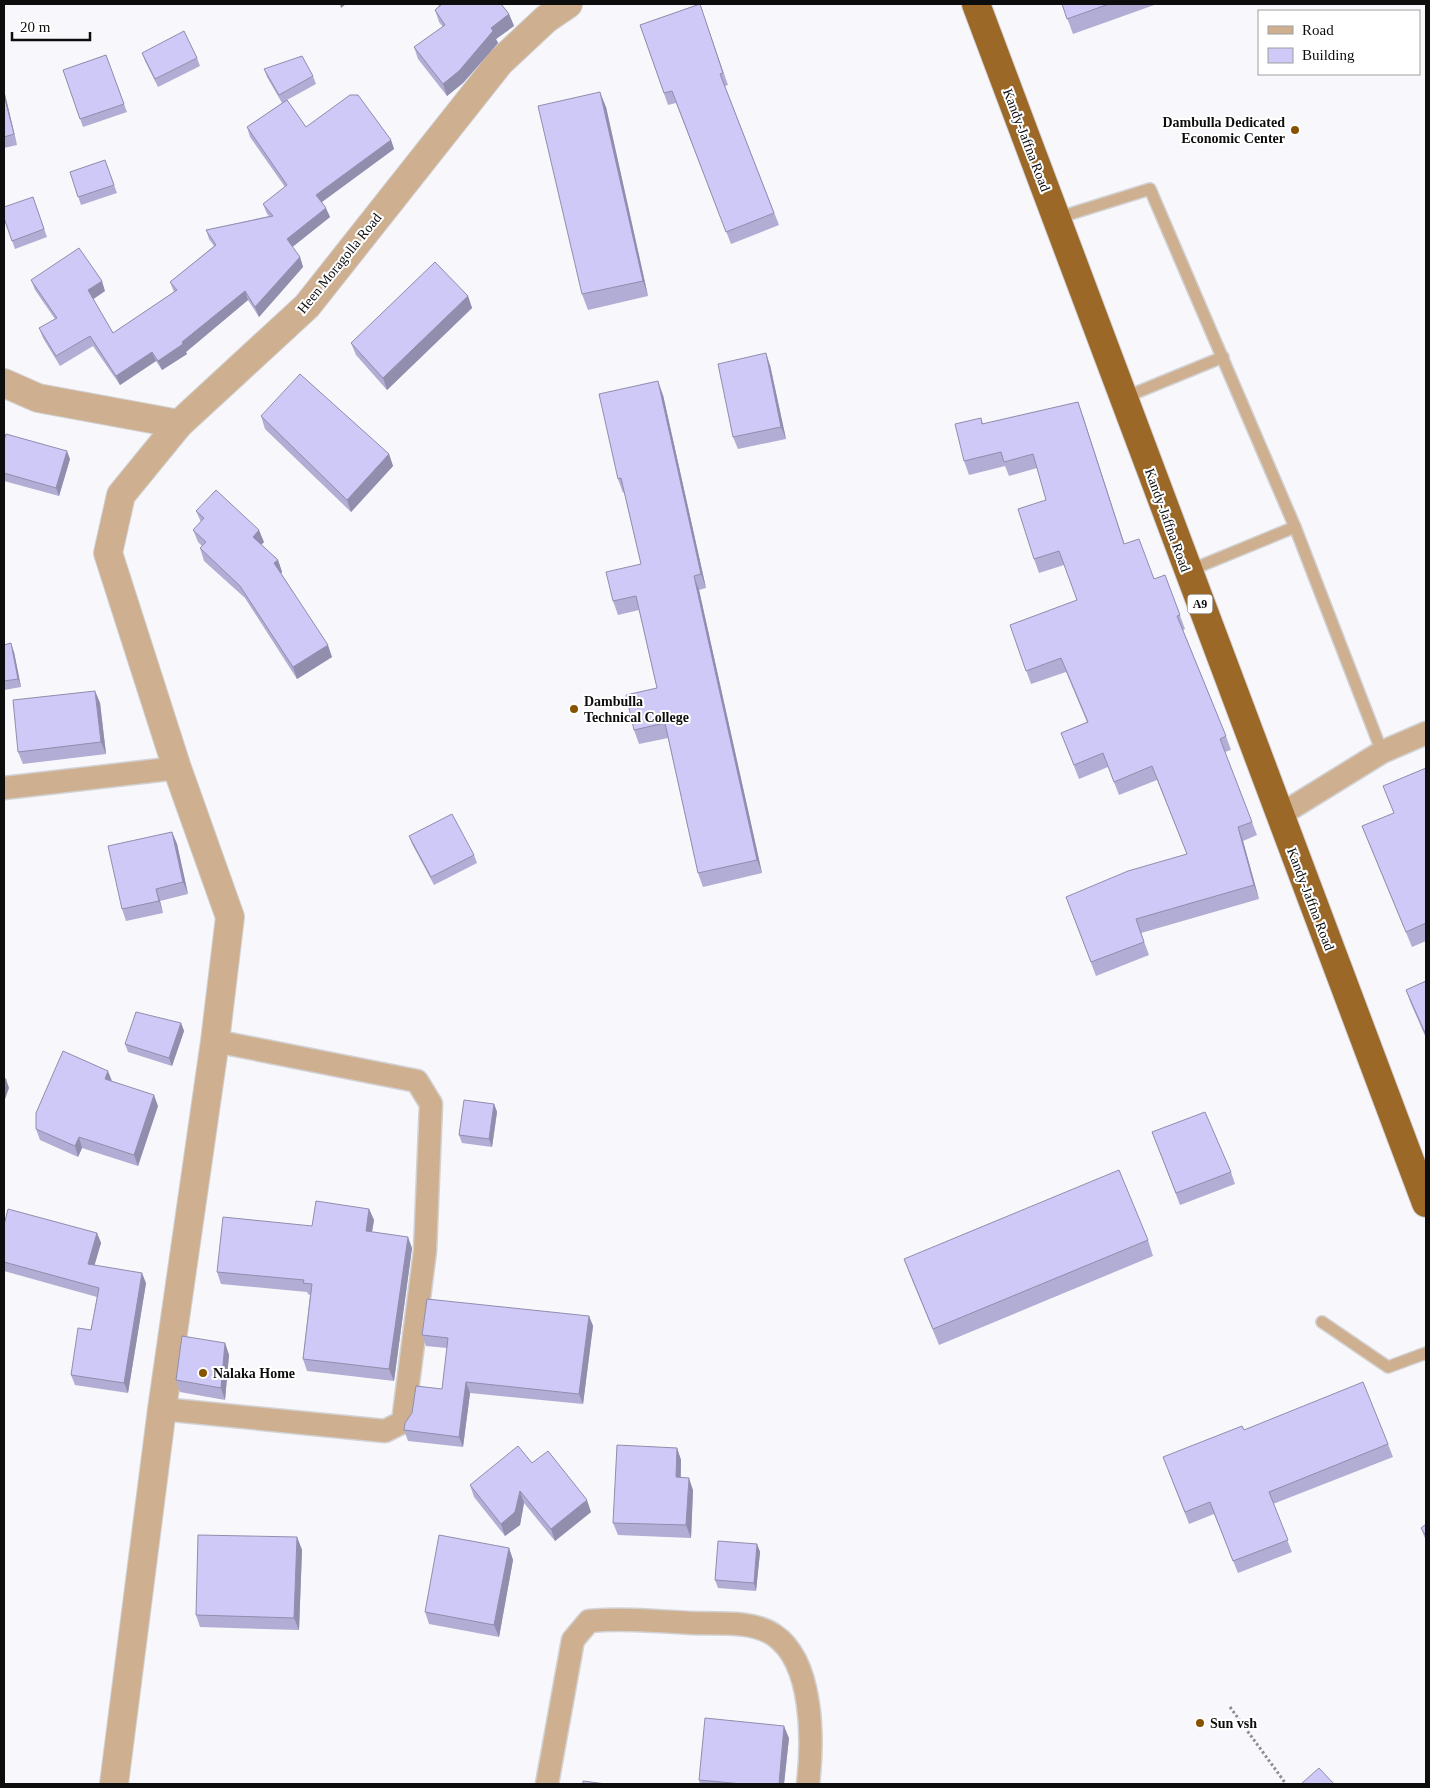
<svg xmlns="http://www.w3.org/2000/svg" width="1430" height="1788" viewBox="0 0 1430 1788" font-family="Georgia,serif">
<style>
.lines{fill:none;stroke-linecap:round;stroke-linejoin:round}
.service-casing{stroke:#d2d2d5;stroke-width:14}
.minor-casing{stroke:#d2d2d5;stroke-width:25}
.tertiary-casing{stroke:#d2d2d5;stroke-width:30}
.trunk-casing{stroke:#d2d2d5;stroke-width:30}
.path{stroke:#8d8c8f;stroke-width:3;stroke-dasharray:2.5 2.5;stroke-linecap:butt}
.service{stroke:#ceb090;stroke-width:11}
.minor{stroke:#ceb090;stroke-width:22}
.tertiary{stroke:#ceb090;stroke-width:28}
.trunk{stroke:#9c6828;stroke-width:28}
.wall{fill:#b1add4}
.shaded-wall{fill:#908dad}
.building{fill:#cec9f7;stroke:#908dad}
.poi-dot{fill:#885200;stroke:#fff;stroke-width:2}
.labels{text-anchor:middle;stroke-width:4;stroke-linejoin:round;paint-order:stroke}
.shield{fill:#fff;stroke:#565656;stroke-width:1}
.shield-label{font-size:12px;font-weight:bold;fill:#0d0d0e}
.poi-label{font-size:14px;font-weight:bold;fill:#0d0d0e;stroke:#fff;text-anchor:start}
.street-label{font-size:14px;fill:#0d0d0e;stroke:#fff}
</style>
<rect width="100%" height="100%" fill="#f8f7fb"/>
<g class="lines">
<defs>
<g id="service">
<path d="M 1057,218 L 1150,189 L 1295,527 L 1382,752"/>
<path d="M 1123,398 L 1223,357"/>
<path d="M 1188,571 L 1295,527"/>
<path d="M 1322,1322 L 1388,1367 L 1426,1353"/>
</g>
<g id="minor">
<path d="M 4,788 L 177,768"/>
<path d="M 1280,815 L 1382,752 L 1426,733"/>
<path d="M 162,1409 L 385,1431 L 403,1422 L 425,1251 L 431,1104 L 417,1081 L 215,1041"/>
<path d="M 547,1784 L 573,1640 L 589,1621 C 623,1618 657,1621 691,1623 C 716,1624 752,1620 774,1635 C 814,1662 813,1741 808,1784"/>
</g>
<g id="tertiary">
<path d="M 4,383 L 38,398 L 179,424 L 307,306 L 500,62 L 546,19 L 568,4"/>
<path d="M 114,1784 L 162,1409 L 215,1041 L 230,917 L 177,768 L 108,553 L 121,495 L 179,424"/>
</g>
<path id="trunk" d="M 976,4 L 1426,1203"/>
</defs>
<use href="#service" class="service-casing"/>
<use href="#minor" class="minor-casing"/>
<use href="#tertiary" class="tertiary-casing"/>
<use href="#trunk" class="trunk-casing"/>
<path class="path" d="M 1230,1707 L 1286,1784"/>
<use href="#service" class="service"/>
<use href="#minor" class="minor"/>
<use href="#tertiary" class="tertiary"/>
<use href="#trunk" class="trunk"/>
</g>
<g class="wall">
<path d="M 438,4 L 501,4 L 509,14 L 514,26 L 496,39 L 498,43 L 463,83 L 447,96 L 418,59 L 414,47 L 443,27 L 439,22 L 435,10 L 439,6 Z"/>
<path d="M 700,4 L 728,85 L 725,86 L 779,225 L 731,244 L 676,103 L 668,105 L 640,25 Z"/>
<path d="M 1062,4 L 1157,4 L 1073,34 Z"/>
<path d="M 142,53 L 197,58 L 200,66 L 158,87 L 145,61 Z"/>
<path d="M 106,55 L 127,112 L 83,127 L 63,70 Z"/>
<path d="M 264,69 L 313,76 L 316,84 L 287,100 L 306,127 L 391,140 L 394,149 L 322,202 L 330,217 L 292,247 L 300,257 L 303,267 L 259,317 L 248,300 L 186,352 L 187,354 L 162,370 L 156,361 L 120,385 L 93,346 L 60,366 L 43,338 L 39,328 L 55,319 L 35,290 L 31,280 L 105,291 L 93,299 L 113,333 L 174,292 L 170,282 L 214,246 L 209,239 L 206,230 L 269,216 L 267,214 L 263,204 L 285,187 L 250,137 L 247,127 L 282,103 L 267,77 Z"/>
<path d="M 4,91 L 17,145 L 4,148 Z"/>
<path d="M 606,107 L 648,296 L 588,310 L 582,294 Z"/>
<path d="M 105,160 L 117,193 L 81,205 L 70,172 Z"/>
<path d="M 33,197 L 47,237 L 15,249 L 4,218 Z"/>
<path d="M 468,296 L 472,308 L 387,390 L 356,355 L 351,343 Z"/>
<path d="M 770,365 L 786,439 L 738,449 L 733,437 Z"/>
<path d="M 663,395 L 706,588 L 699,590 L 762,873 L 703,887 L 698,873 L 668,738 L 639,744 L 634,730 L 657,688 L 639,610 L 618,615 L 613,601 L 641,564 L 624,492 L 623,493 L 618,479 Z"/>
<path d="M 1078,402 L 1124,544 L 1154,579 L 1165,575 L 1185,629 L 1183,630 L 1226,736 L 1231,750 L 1225,752 L 1257,835 L 1243,841 L 1259,899 L 1141,933 L 1149,955 L 1096,976 L 1066,897 L 1187,854 L 1157,780 L 1119,795 L 1108,767 L 1079,779 L 1061,733 L 1087,722 L 1066,672 L 1031,684 L 1010,625 L 1077,600 L 1064,565 L 1039,573 L 1034,559 L 1046,500 L 1037,468 L 1009,476 L 1005,466 L 969,475 L 964,461 L 981,418 L 983,424 Z"/>
<path d="M 261,416 L 389,454 L 393,466 L 351,512 L 265,429 Z"/>
<path d="M 4,440 L 70,459 L 59,496 L 4,481 Z"/>
<path d="M 196,511 L 264,542 L 261,545 L 278,560 L 282,572 L 281,573 L 332,657 L 297,679 L 245,598 L 204,561 L 200,548 L 202,546 L 198,542 L 193,530 L 201,522 Z"/>
<path d="M 4,645 L 14,652 L 21,687 L 4,690 Z"/>
<path d="M 95,691 L 100,703 L 106,754 L 23,764 L 18,752 Z"/>
<path d="M 1426,768 L 1426,941 L 1412,947 L 1368,841 L 1362,826 L 1394,813 L 1383,786 Z"/>
<path d="M 172,832 L 177,844 L 188,894 L 160,901 L 163,913 L 126,921 L 122,909 Z"/>
<path d="M 409,836 L 474,855 L 477,863 L 434,885 L 412,844 Z"/>
<path d="M 1426,981 L 1426,1038 L 1411,1004 L 1406,990 Z"/>
<path d="M 181,1023 L 184,1031 L 172,1066 L 128,1052 L 125,1044 Z"/>
<path d="M 112,1081 L 158,1106 L 138,1166 L 82,1148 L 78,1157 L 40,1140 L 36,1129 Z"/>
<path d="M 494,1104 L 497,1112 L 492,1147 L 462,1143 L 459,1135 Z"/>
<path d="M 1152,1132 L 1231,1172 L 1235,1184 L 1180,1205 Z"/>
<path d="M 369,1209 L 374,1220 L 372,1232 L 412,1248 L 394,1381 L 307,1371 L 303,1359 L 310,1295 L 308,1294 L 307,1292 L 221,1284 L 217,1272 L 312,1226 Z"/>
<path d="M 4,1225 L 97,1233 L 101,1243 L 94,1265 L 146,1283 L 128,1393 L 75,1385 L 71,1375 L 91,1330 L 97,1297 L 4,1271 Z"/>
<path d="M 1148,1240 L 1153,1256 L 939,1345 L 910,1275 L 904,1259 Z"/>
<path d="M 589,1316 L 593,1326 L 583,1404 L 470,1393 L 463,1447 L 408,1441 L 404,1430 L 442,1389 L 447,1348 L 426,1346 L 422,1335 Z"/>
<path d="M 225,1343 L 229,1355 L 225,1400 L 180,1392 L 176,1380 Z"/>
<path d="M 1244,1430 L 1388,1444 L 1393,1457 L 1273,1504 L 1292,1552 L 1238,1573 L 1214,1514 L 1189,1524 L 1168,1470 Z"/>
<path d="M 677,1448 L 681,1460 L 681,1477 L 693,1490 L 691,1538 L 618,1535 L 613,1523 Z"/>
<path d="M 532,1463 L 591,1512 L 555,1541 L 524,1503 L 520,1525 L 505,1536 L 474,1497 L 470,1485 Z"/>
<path d="M 1426,1524 L 1426,1540 L 1424,1536 L 1421,1528 Z"/>
<path d="M 297,1537 L 302,1550 L 299,1630 L 200,1627 L 196,1615 Z"/>
<path d="M 757,1544 L 760,1552 L 756,1591 L 718,1588 L 715,1580 Z"/>
<path d="M 509,1548 L 513,1560 L 499,1637 L 429,1624 L 425,1612 Z"/>
<path d="M 789,1738 L 784,1784 L 700,1784 L 699,1780 Z"/>
</g>
<g class="shaded-wall">
<path d="M 340,4 L 346,4 L 341,8 Z"/>
<path d="M 509,14 L 514,26 L 496,39 L 498,43 L 463,83 L 447,96 L 443,84 L 491,28 Z"/>
<path d="M 4,91 L 5,94 L 17,145 L 14,134 L 4,95 Z"/>
<path d="M 600,92 L 606,107 L 648,296 L 643,281 Z"/>
<path d="M 391,140 L 394,149 L 319,204 L 316,195 Z"/>
<path d="M 326,208 L 330,217 L 290,249 L 287,239 Z"/>
<path d="M 300,257 L 303,267 L 259,317 L 255,307 Z"/>
<path d="M 102,281 L 105,291 L 92,300 L 88,290 Z"/>
<path d="M 245,291 L 248,300 L 186,352 L 187,354 L 162,370 L 158,361 L 182,342 Z"/>
<path d="M 468,296 L 472,308 L 387,390 L 383,378 Z"/>
<path d="M 152,352 L 156,361 L 120,385 L 116,376 Z"/>
<path d="M 766,353 L 770,365 L 786,439 L 781,427 Z"/>
<path d="M 658,381 L 663,395 L 706,588 L 701,574 Z"/>
<path d="M 1078,402 L 1083,416 L 1129,558 L 1124,544 Z"/>
<path d="M 67,451 L 70,459 L 59,496 L 56,488 Z"/>
<path d="M 389,454 L 393,466 L 351,512 L 347,500 Z"/>
<path d="M 259,530 L 264,542 L 257,549 L 253,537 Z"/>
<path d="M 278,560 L 282,572 L 279,576 L 274,563 Z"/>
<path d="M 694,576 L 699,590 L 762,873 L 757,860 Z"/>
<path d="M 11,643 L 14,652 L 21,687 L 18,679 Z"/>
<path d="M 328,645 L 332,657 L 297,679 L 293,667 Z"/>
<path d="M 95,691 L 100,703 L 106,754 L 101,742 Z"/>
<path d="M 1238,827 L 1243,841 L 1259,899 L 1254,885 Z"/>
<path d="M 172,832 L 177,844 L 188,894 L 183,882 Z"/>
<path d="M 156,889 L 160,901 L 163,913 L 159,901 Z"/>
<path d="M 181,1023 L 184,1031 L 172,1066 L 169,1058 Z"/>
<path d="M 108,1071 L 112,1081 L 105,1079 Z"/>
<path d="M 6,1079 L 9,1088 L 4,1102 L 4,1086 Z"/>
<path d="M 154,1095 L 158,1106 L 138,1166 L 134,1155 Z"/>
<path d="M 494,1104 L 497,1112 L 492,1147 L 489,1139 Z"/>
<path d="M 79,1137 L 82,1148 L 78,1157 L 75,1146 Z"/>
<path d="M 369,1209 L 374,1220 L 370,1243 L 366,1231 Z"/>
<path d="M 97,1233 L 101,1243 L 92,1274 L 88,1264 Z"/>
<path d="M 408,1237 L 412,1248 L 394,1381 L 389,1369 Z"/>
<path d="M 142,1273 L 146,1283 L 128,1393 L 124,1383 Z"/>
<path d="M 589,1316 L 593,1326 L 583,1404 L 579,1394 Z"/>
<path d="M 225,1343 L 229,1355 L 225,1400 L 221,1388 Z"/>
<path d="M 466,1382 L 470,1393 L 463,1447 L 459,1437 Z"/>
<path d="M 677,1448 L 681,1460 L 680,1489 L 676,1477 Z"/>
<path d="M 689,1478 L 693,1490 L 691,1538 L 686,1525 Z"/>
<path d="M 520,1491 L 524,1503 L 520,1525 L 505,1536 L 501,1524 Z"/>
<path d="M 587,1500 L 591,1512 L 555,1541 L 551,1529 Z"/>
<path d="M 297,1537 L 302,1550 L 299,1630 L 294,1618 Z"/>
<path d="M 757,1544 L 760,1552 L 756,1591 L 754,1583 Z"/>
<path d="M 509,1548 L 513,1560 L 499,1637 L 494,1625 Z"/>
<path d="M 784,1726 L 789,1738 L 784,1784 L 779,1784 Z"/>
</g>
<g class="building">
<path d="M 442,4 L 501,4 L 509,14 L 491,28 L 493,31 L 459,71 L 443,84 L 414,47 L 445,25 L 435,10 Z"/>
<path d="M 700,4 L 723,73 L 720,74 L 774,213 L 726,232 L 672,91 L 664,93 L 640,25 Z"/>
<path d="M 1062,4 L 1109,4 L 1067,19 Z"/>
<path d="M 184,31 L 197,58 L 155,79 L 142,53 Z"/>
<path d="M 106,55 L 124,104 L 80,119 L 63,70 Z"/>
<path d="M 302,56 L 313,76 L 279,95 L 264,69 Z"/>
<path d="M 600,92 L 643,281 L 582,294 L 538,106 Z"/>
<path d="M 4,95 L 14,134 L 4,137 Z"/>
<path d="M 350,95 L 358,95 L 391,140 L 316,195 L 326,208 L 287,239 L 300,257 L 255,307 L 245,291 L 182,342 L 183,344 L 158,361 L 152,352 L 116,376 L 90,336 L 56,356 L 39,328 L 57,318 L 31,280 L 79,248 L 102,281 L 88,290 L 113,333 L 177,290 L 170,282 L 216,245 L 206,230 L 273,216 L 263,204 L 287,185 L 247,127 L 287,100 L 306,127 Z"/>
<path d="M 105,160 L 114,185 L 78,197 L 70,172 Z"/>
<path d="M 33,197 L 44,229 L 12,241 L 4,218 L 4,207 Z"/>
<path d="M 435,262 L 468,296 L 383,378 L 351,343 Z"/>
<path d="M 766,353 L 781,427 L 733,437 L 718,364 Z"/>
<path d="M 300,374 L 389,454 L 347,500 L 261,416 Z"/>
<path d="M 658,381 L 701,574 L 694,576 L 757,860 L 698,873 L 665,723 L 634,730 L 626,695 L 657,688 L 636,596 L 613,601 L 606,572 L 641,564 L 621,478 L 618,479 L 599,394 Z"/>
<path d="M 1078,402 L 1124,544 L 1139,539 L 1154,579 L 1165,575 L 1180,615 L 1177,616 L 1226,736 L 1220,739 L 1252,822 L 1238,827 L 1254,885 L 1136,919 L 1144,942 L 1091,962 L 1066,897 L 1128,871 L 1187,854 L 1152,766 L 1114,782 L 1103,753 L 1074,765 L 1061,733 L 1088,722 L 1061,658 L 1026,671 L 1010,625 L 1077,600 L 1059,551 L 1034,559 L 1018,509 L 1046,500 L 1033,454 L 1004,462 L 1001,452 L 964,461 L 955,424 L 981,418 L 982,424 Z"/>
<path d="M 6,434 L 67,451 L 56,488 L 4,473 L 4,440 Z"/>
<path d="M 216,490 L 259,530 L 253,537 L 278,560 L 274,563 L 328,645 L 293,667 L 240,586 L 200,548 L 206,542 L 193,530 L 204,518 L 196,511 Z"/>
<path d="M 11,643 L 18,679 L 4,681 L 4,645 Z"/>
<path d="M 95,691 L 101,742 L 18,752 L 13,700 Z"/>
<path d="M 1426,768 L 1426,923 L 1406,932 L 1362,826 L 1394,813 L 1383,786 Z"/>
<path d="M 452,814 L 474,855 L 431,877 L 409,836 Z"/>
<path d="M 172,832 L 183,882 L 156,889 L 159,901 L 122,909 L 108,846 Z"/>
<path d="M 1426,981 L 1426,1035 L 1406,990 Z"/>
<path d="M 136,1012 L 181,1023 L 169,1058 L 125,1044 Z"/>
<path d="M 63,1051 L 108,1071 L 105,1079 L 154,1095 L 134,1155 L 79,1137 L 75,1146 L 36,1129 L 36,1113 Z"/>
<path d="M 4,1078 L 6,1079 L 4,1086 Z"/>
<path d="M 464,1100 L 494,1104 L 489,1139 L 459,1135 Z"/>
<path d="M 1205,1112 L 1231,1172 L 1176,1193 L 1152,1132 Z"/>
<path d="M 1119,1170 L 1148,1240 L 933,1329 L 904,1259 Z"/>
<path d="M 316,1201 L 369,1209 L 366,1231 L 408,1237 L 389,1369 L 303,1359 L 312,1284 L 303,1283 L 304,1280 L 217,1272 L 223,1217 L 312,1226 Z"/>
<path d="M 8,1209 L 97,1233 L 88,1264 L 142,1273 L 124,1383 L 71,1375 L 78,1328 L 91,1330 L 99,1288 L 4,1262 L 4,1225 Z"/>
<path d="M 427,1299 L 589,1316 L 579,1394 L 466,1382 L 459,1437 L 404,1430 L 405,1423 L 412,1413 L 416,1386 L 442,1389 L 448,1338 L 422,1335 Z"/>
<path d="M 182,1336 L 225,1343 L 221,1388 L 176,1380 Z"/>
<path d="M 1363,1382 L 1388,1444 L 1269,1492 L 1288,1540 L 1233,1561 L 1210,1502 L 1185,1512 L 1163,1457 L 1242,1426 L 1244,1430 Z"/>
<path d="M 617,1445 L 677,1448 L 676,1477 L 689,1478 L 686,1525 L 613,1523 Z"/>
<path d="M 518,1446 L 532,1463 L 548,1451 L 587,1500 L 551,1529 L 520,1491 L 515,1512 L 501,1524 L 470,1485 Z"/>
<path d="M 1426,1524 L 1426,1536 L 1421,1528 Z"/>
<path d="M 198,1535 L 297,1537 L 294,1618 L 196,1615 Z"/>
<path d="M 439,1535 L 509,1548 L 494,1625 L 425,1612 Z"/>
<path d="M 718,1541 L 757,1544 L 754,1583 L 715,1580 Z"/>
<path d="M 705,1718 L 784,1726 L 779,1784 L 743,1784 L 699,1780 Z"/>
<path d="M 1319,1768 L 1334,1784 L 1301,1784 Z"/>
<path d="M 583,1781 L 606,1784 L 583,1784 Z"/>
</g>
<g class="poi-dot">
<circle cx="1295" cy="130" r="5"/>
<circle cx="574" cy="709" r="5"/>
<circle cx="203" cy="1373" r="5"/>
<circle cx="1200" cy="1723" r="5"/>
</g>
<g class="labels">
<rect class="shield" x="1187.5" y="594.5" width="25" height="19" rx="4"/>
<g class="shield-label">
<text x="1200" y="608">A9</text>
</g>
<g class="poi-label">
<text x="1285" y="127" text-anchor="end">Dambulla Dedicated<tspan x="1285" dy="16">Economic Center</tspan></text>
<text x="584" y="706">Dambulla<tspan x="584" dy="16">Technical College</tspan></text>
<text x="213" y="1378">Nalaka Home</text>
<text x="1210" y="1728">Sun vsh</text>
</g>
<g class="street-label">
<text transform="translate(1027 140) rotate(69)" y="5">Kandy-Jaffna Road</text>
<text transform="translate(339 263) rotate(-51)" y="5">Heen Moragolla Road</text>
<text transform="translate(1168 520) rotate(70)" y="5">Kandy-Jaffna Road</text>
<text transform="translate(1311 899) rotate(69)" y="5">Kandy-Jaffna Road</text>
</g>
</g>
<rect width="1430" height="1788" fill="none" stroke="#0d0d0e" stroke-width="10"/>
<rect x="1258" y="10" width="162" height="65" fill="#ffffff" stroke="#9e9e9f"/>
<rect x="1268" y="26" width="25" height="8" fill="#ceb090" stroke="#9e9e9f"/>
<text x="1302" y="35" font-size="15" fill="#0d0d0e">Road</text>
<rect x="1268" y="48" width="25" height="15" fill="#cec9f7" stroke="#9e9e9f"/>
<text x="1302" y="60" font-size="15" fill="#0d0d0e">Building</text>
<path d="M12 32v8h78v-8" fill="none" stroke="#0d0d0e" stroke-width="2.5"/>
<text x="20" y="32" font-size="15" fill="#0d0d0e" stroke="#ffffff" stroke-width="4" paint-order="stroke">20 m</text>
</svg>
